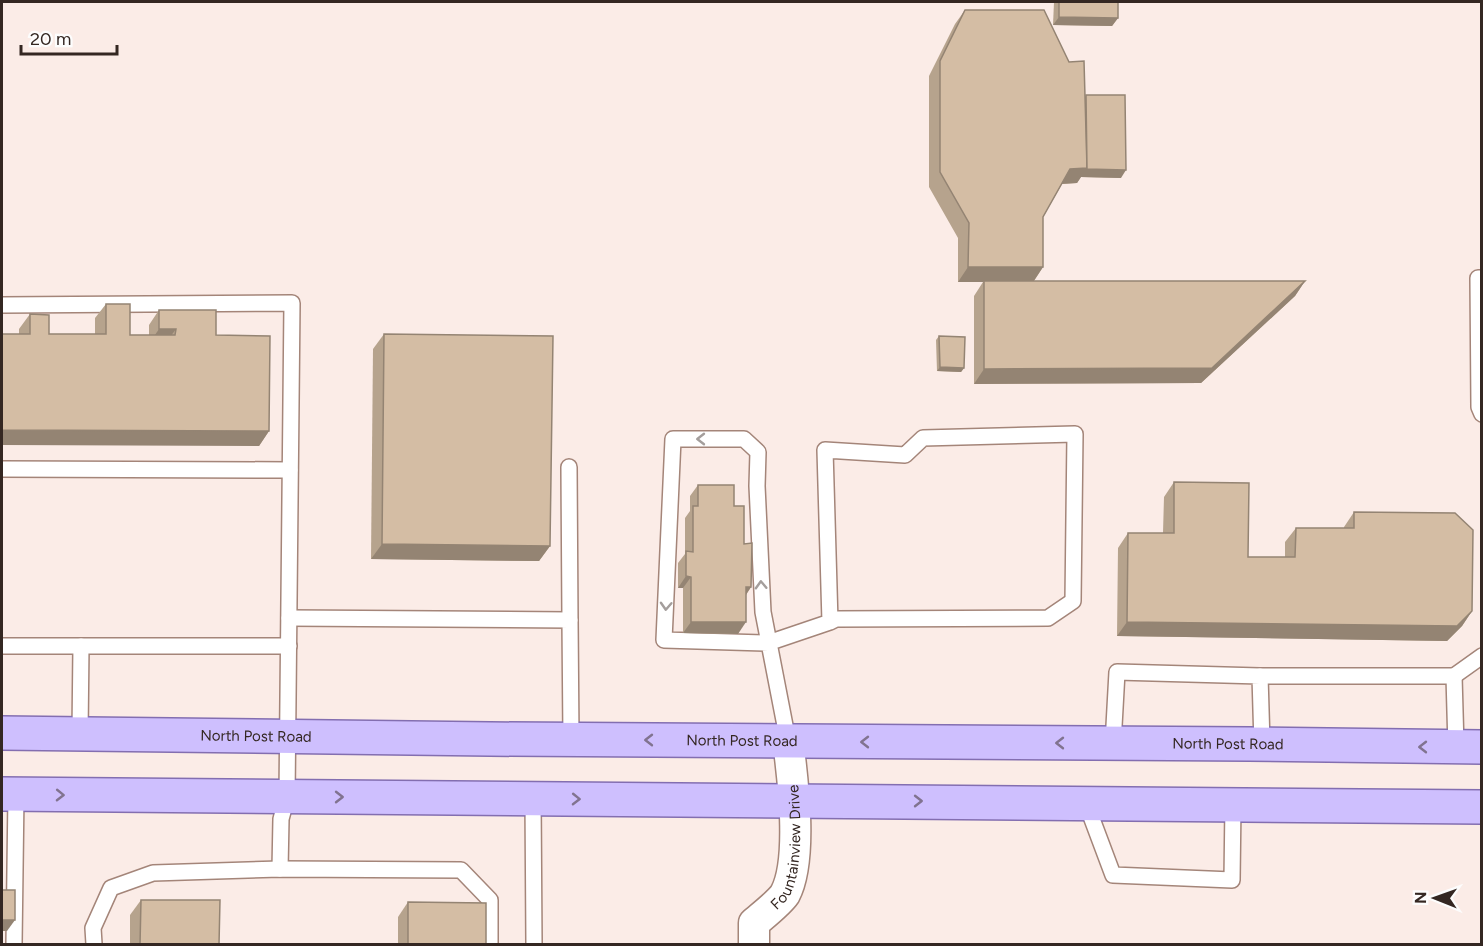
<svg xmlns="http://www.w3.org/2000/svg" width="1483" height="946" viewBox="0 0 1483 946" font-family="Figtree,sans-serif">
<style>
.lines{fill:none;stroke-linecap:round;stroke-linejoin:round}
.lane-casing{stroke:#a48579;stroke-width:18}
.street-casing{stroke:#a48579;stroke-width:33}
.primary-casing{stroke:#836eb0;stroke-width:36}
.lane{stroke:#fff;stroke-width:15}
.street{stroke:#fff;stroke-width:30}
.primary{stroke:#cebffe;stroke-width:33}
.wall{fill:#b6a38d}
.shaded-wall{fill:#948473}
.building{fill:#d4bda4;stroke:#948473;stroke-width:1.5}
.oneway{stroke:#a49e9c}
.oneway2{stroke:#817390}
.labels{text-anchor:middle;stroke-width:6;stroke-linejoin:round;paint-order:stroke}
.street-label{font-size:15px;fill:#342722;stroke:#fdfdfd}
</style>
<rect width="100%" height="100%" fill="#fbece7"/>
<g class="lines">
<defs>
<g id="lane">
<path d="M 1482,278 L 1478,278 L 1479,407 L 1482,414"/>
<path d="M 2,305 L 292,303 L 287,797 L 281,819 L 280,869"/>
<path d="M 569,467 L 570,620"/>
<path d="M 2,469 L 290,470"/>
<path d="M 289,618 L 570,620 L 571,739"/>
<path d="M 2,646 L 289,646"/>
<path d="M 1260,676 L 1454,676 L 1456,747"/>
<path d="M 1454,676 L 1482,656"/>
<path d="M 80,733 L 81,646"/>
<path d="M 788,741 L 763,612 L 757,486 L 758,452 L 744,439 L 673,439 L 664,640 L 768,643 L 830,622 L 836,619 L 1048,618 L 1073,601 L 1075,434 L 923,438 L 905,455 L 825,450 L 830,622"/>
<path d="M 1113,744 L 1117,672 L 1260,676 L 1262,744"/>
<path d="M 533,798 L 534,944"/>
<path d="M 1086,803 L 1113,875 L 1232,880 L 1233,804"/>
<path d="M 14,944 L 16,794"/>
<path d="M 94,944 L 93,928 L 111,888 L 153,873 L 280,869 L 461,870 L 490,900 L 490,944"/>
</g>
<g id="street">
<path id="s1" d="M 754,944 L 754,923 C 762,916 779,903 785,894 C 803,860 793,780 788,741"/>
</g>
<g id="primary">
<path id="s2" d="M 2,733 L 490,739 L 1249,744 L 1482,747"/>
<path d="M 2,794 L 1482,807"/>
</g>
</defs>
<use href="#lane" class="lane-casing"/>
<use href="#street" class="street-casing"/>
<use href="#primary" class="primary-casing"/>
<use href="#lane" class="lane"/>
<use href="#street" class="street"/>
<use href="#primary" class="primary"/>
</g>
<g class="wall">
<path d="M 1054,2 L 1118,2 L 1118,18 L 1112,26 L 1053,25 Z"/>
<path d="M 965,10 L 1085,95 L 1121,178 L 1081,177 L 1077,183 L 1062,184 L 1043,217 L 1043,267 L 1034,281 L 1305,281 L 1295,296 L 1201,383 L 974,384 L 974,296 L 983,282 L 958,282 L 958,238 L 929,187 L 929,76 L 955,24 Z"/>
<path d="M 106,304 L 130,335 L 149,335 L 149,325 L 159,310 L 216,335 L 269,431 L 259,446 L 19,334 L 19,329 L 30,314 L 49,334 L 95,334 L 95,318 Z"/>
<path d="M 384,334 L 550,546 L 539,561 L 371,559 L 373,349 Z"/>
<path d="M 939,336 L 964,368 L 961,372 L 937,371 L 936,340 Z"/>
<path d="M 1174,482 L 1248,557 L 1285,557 L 1285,542 L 1296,528 L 1344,528 L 1344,527 L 1354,512 L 1472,611 L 1462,626 L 1447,641 L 1117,636 L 1118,548 L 1128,533 L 1163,533 L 1164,497 Z"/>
<path d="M 698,485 L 734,506 L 744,544 L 751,587 L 746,595 L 738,634 L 683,633 L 683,588 L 678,588 L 678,563 L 685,554 L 685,518 L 690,511 L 690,496 Z"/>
<path d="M 141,900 L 219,945 L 130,945 L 130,915 Z"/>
<path d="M 408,902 L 486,945 L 398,945 L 398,917 Z"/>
</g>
<g class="shaded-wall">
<path d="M 1059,17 L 1118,18 L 1112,26 L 1053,25 Z"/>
<path d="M 1087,168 L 1126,170 L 1121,178 L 1081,177 L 1077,183 L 1060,184 L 1070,169 Z"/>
<path d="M 968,267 L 1043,267 L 1033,282 L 984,281 L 983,282 L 958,282 Z"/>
<path d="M 1305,281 L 1295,296 L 1201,383 L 974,384 L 984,369 Z"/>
<path d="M 159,329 L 176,329 L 165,344 L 149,344 Z"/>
<path d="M 940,367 L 964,368 L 961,372 L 937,371 Z"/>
<path d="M 2,430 L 269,431 L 259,446 L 2,445 Z"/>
<path d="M 382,544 L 550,546 L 539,561 L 371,559 Z"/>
<path d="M 686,576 L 691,577 L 683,588 L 678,588 Z"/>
<path d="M 746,587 L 751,587 L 743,599 Z"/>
<path d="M 1472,611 L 1462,626 L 1447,641 L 1117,636 L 1127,622 Z"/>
<path d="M 691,622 L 746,622 L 738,634 L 683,633 Z"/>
<path d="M 2,920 L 15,920 L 7,931 L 2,931 Z"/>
</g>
<g class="building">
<path d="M 1059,2 L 1118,2 L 1118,18 L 1059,17 Z"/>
<path d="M 965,10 L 1044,10 L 1069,62 L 1084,61 L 1087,168 L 1070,169 L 1043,217 L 1043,267 L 968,267 L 969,223 L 940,172 L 940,61 Z"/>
<path d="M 1086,95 L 1125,95 L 1126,170 L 1087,169 Z"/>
<path d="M 984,281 L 1305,281 L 1212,368 L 984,369 Z"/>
<path d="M 106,304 L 130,304 L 130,335 L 175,335 L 176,329 L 159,329 L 159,310 L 216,310 L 216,335 L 270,336 L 269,431 L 2,430 L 2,334 L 30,334 L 30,314 L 49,315 L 49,334 L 106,334 Z"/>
<path d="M 384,334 L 553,336 L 550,546 L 382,544 Z"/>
<path d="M 939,336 L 965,337 L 964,368 L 940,367 Z"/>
<path d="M 1174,482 L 1249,483 L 1248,557 L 1295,557 L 1296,528 L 1354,528 L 1354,512 L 1455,513 L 1473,530 L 1472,611 L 1457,626 L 1127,622 L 1128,533 L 1174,533 Z"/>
<path d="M 698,485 L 734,485 L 734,506 L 744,506 L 744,544 L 752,543 L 751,587 L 746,587 L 746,622 L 691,622 L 691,577 L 686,576 L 686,551 L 693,552 L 693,506 L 698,506 Z"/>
<rect x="2" y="890" width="13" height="30"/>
<path d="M 141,900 L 220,900 L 219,945 L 140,945 Z"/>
<path d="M 408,902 L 486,903 L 486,945 L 408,945 Z"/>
</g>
<defs><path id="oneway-chevron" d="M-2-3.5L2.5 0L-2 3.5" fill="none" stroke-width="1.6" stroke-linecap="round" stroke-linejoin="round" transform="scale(1.5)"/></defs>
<g class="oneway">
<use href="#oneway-chevron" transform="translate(701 439) rotate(180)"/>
<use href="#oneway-chevron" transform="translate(761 585) rotate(-92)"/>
<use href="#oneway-chevron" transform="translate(666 606) rotate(93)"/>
</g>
<g class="oneway2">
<use href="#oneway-chevron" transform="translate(649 740) rotate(-180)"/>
<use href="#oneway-chevron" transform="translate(865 742) rotate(-180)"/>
<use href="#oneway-chevron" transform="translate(1060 743) rotate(-180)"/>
<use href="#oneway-chevron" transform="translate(1423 747) rotate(-180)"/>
<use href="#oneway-chevron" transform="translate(60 795) rotate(1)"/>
<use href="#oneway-chevron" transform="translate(339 797)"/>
<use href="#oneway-chevron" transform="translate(576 799) rotate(1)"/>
<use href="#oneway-chevron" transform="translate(918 801)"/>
</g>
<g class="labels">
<g class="street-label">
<text dy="5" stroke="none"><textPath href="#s2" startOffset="254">North Post Road</textPath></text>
<text dy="5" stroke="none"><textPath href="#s2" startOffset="740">North Post Road</textPath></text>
<text dy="5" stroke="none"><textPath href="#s2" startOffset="1226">North Post Road</textPath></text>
<text dy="5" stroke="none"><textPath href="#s1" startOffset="110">Fountainview Drive</textPath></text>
</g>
</g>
<rect width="1483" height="946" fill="none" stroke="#342722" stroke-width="6"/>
<g transform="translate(1435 898) rotate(271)" stroke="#fdfdfd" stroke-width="4.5" paint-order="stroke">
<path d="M0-4.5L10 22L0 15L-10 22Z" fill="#342722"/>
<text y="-9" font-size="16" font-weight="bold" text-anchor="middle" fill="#342722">N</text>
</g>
<path d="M21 45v9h96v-9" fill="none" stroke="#342722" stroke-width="3"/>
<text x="30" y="45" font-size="18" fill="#342722" stroke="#fdfdfd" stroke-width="4.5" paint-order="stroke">20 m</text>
</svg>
